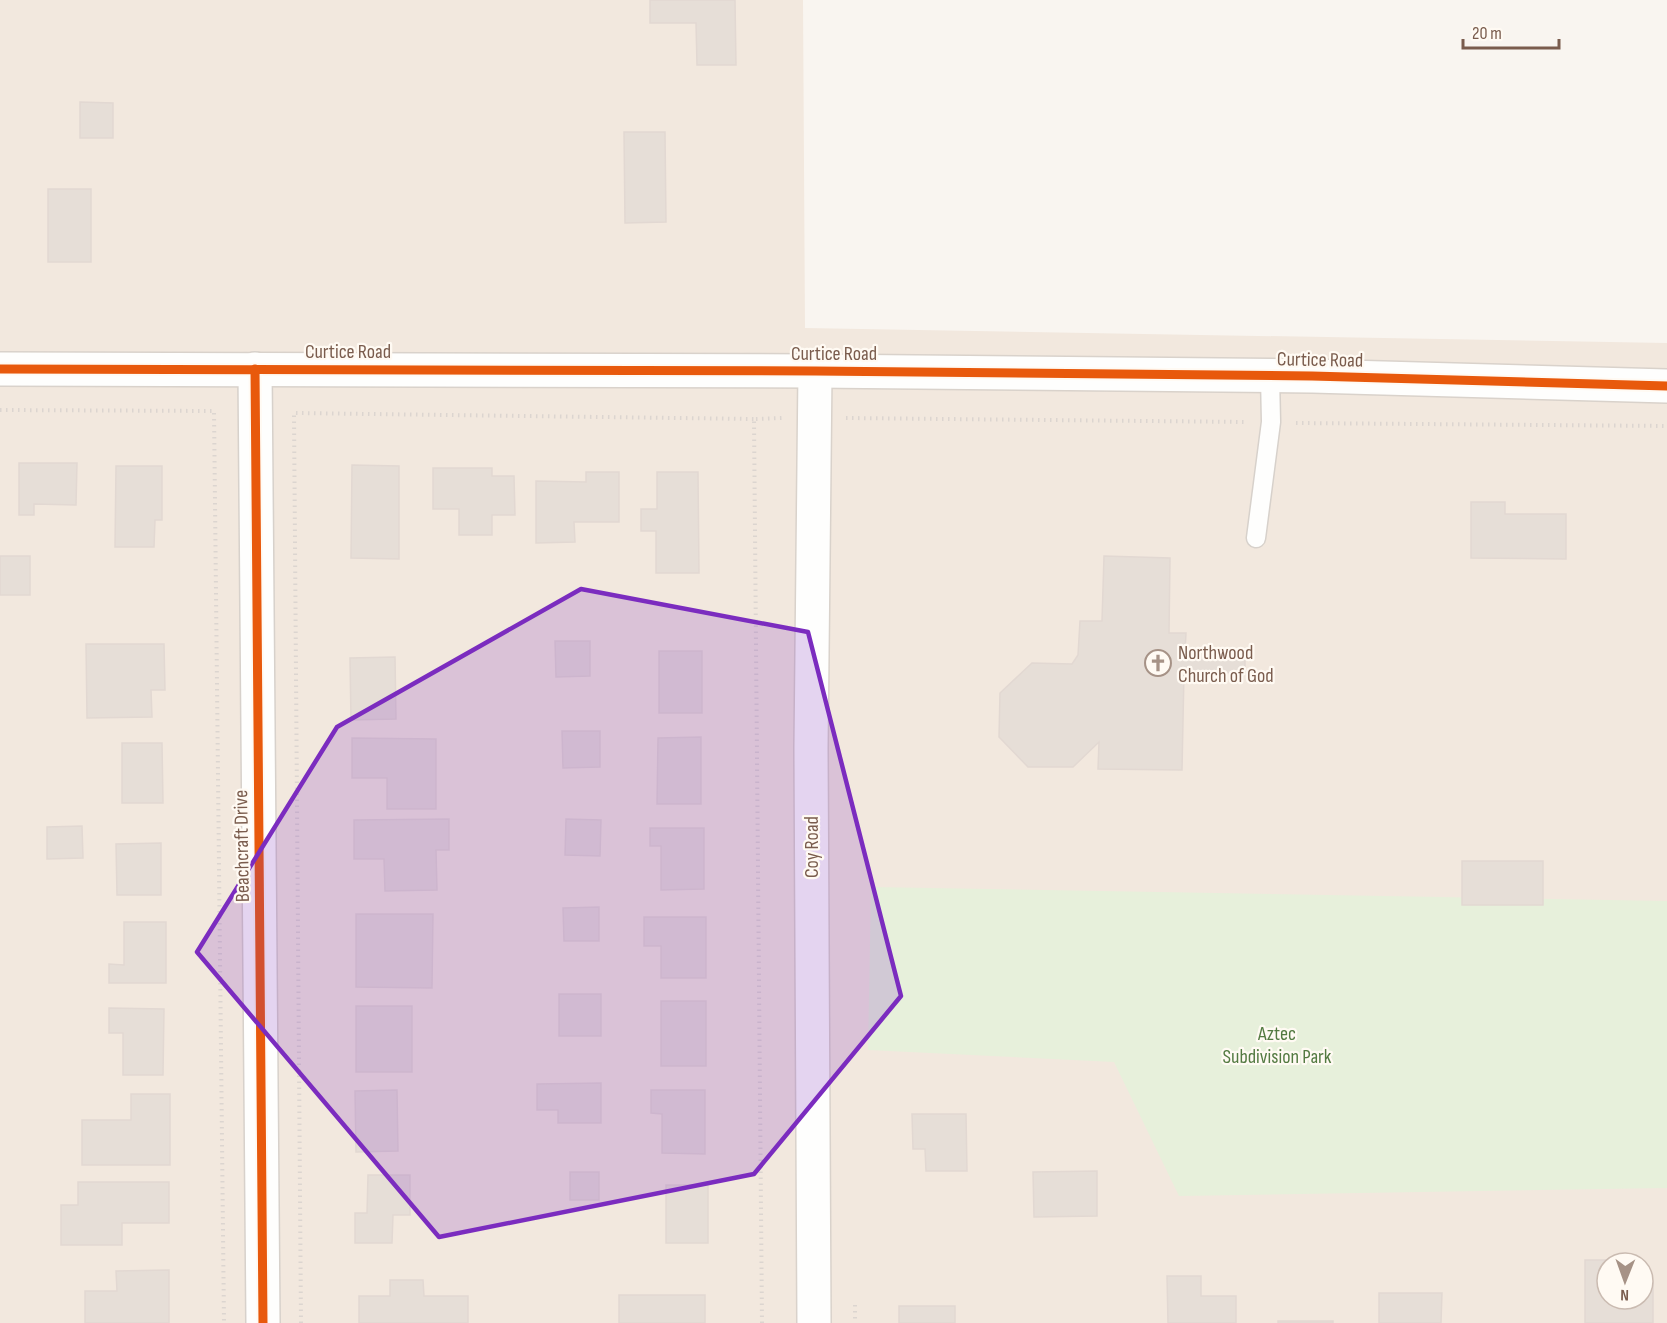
<svg xmlns="http://www.w3.org/2000/svg" width="1667" height="1323" viewBox="0 0 1667 1323" font-family="'Sofia Sans Condensed',sans-serif">
<style>
.residential{fill:#f2e8de;fill-rule:evenodd}
.green{fill:#e7f0db}
.building{fill:#e6ded7;stroke:#e2d8d2;stroke-width:1.5}
.lines{fill:none;stroke-linecap:round;stroke-linejoin:round}
.lane-casing{stroke:#d7d1cb;stroke-width:21}
.street-casing{stroke:#d7d1cb;stroke-width:36}
.secondary-casing{stroke:#d9d2cb;stroke-width:36}
.path{stroke:#dcd5d0;stroke-width:4;stroke-dasharray:1.5 4.5;stroke-linecap:butt}
.lane{stroke:#fefefd;stroke-width:18}
.street{stroke:#fefefd;stroke-width:33}
.secondary{stroke:#fefefd;stroke-width:33}
.cycleway-casing{stroke:#fffaf3;stroke-width:13}
.cycleway{stroke:#e8590c;stroke-width:9}
.marked{fill:#7b2cbf;fill-opacity:0.2;stroke:#7b2cbf;stroke-width:4.5;stroke-linejoin:round}
.labels{text-anchor:middle;stroke-width:4.5;stroke-linejoin:round;paint-order:stroke}
.street-label{font-size:20px;fill:#7a5c4d;stroke:#fffaf3}
.poi-label{font-size:20px;fill:#7a5c4d;stroke:#fffaf3;text-anchor:start}
.park-label{font-size:20px;fill:#537a41;stroke:#fffaf3}
</style>
<rect width="100%" height="100%" fill="#f9f5f0"/>
<path class="residential" d="M 0,0 L 803,0 L 805,328 L 1667,343 L 1667,1323 L 0,1323 ZM 1607,1263 L 1643,1263 L 1643,1299 L 1607,1299 Z"/>
<path class="green" d="M 871,887 L 1667,901 L 1667,1188 L 1179,1196 L 1114,1062 L 868,1050 Z"/>
<g class="building">
<path d="M 650,0 L 735,0 L 736,65 L 697,65 L 696,23 L 650,23 Z"/>
<path d="M 80,102 L 113,103 L 113,138 L 80,138 Z"/>
<path d="M 624,132 L 665,132 L 666,222 L 625,223 Z"/>
<rect x="48" y="189" width="43" height="73"/>
<path d="M 19,463 L 77,463 L 76,505 L 34,504 L 34,515 L 19,515 Z"/>
<path d="M 352,465 L 399,466 L 399,559 L 351,558 Z"/>
<path d="M 116,466 L 162,466 L 162,520 L 155,520 L 154,547 L 115,547 Z"/>
<path d="M 433,468 L 492,468 L 492,476 L 514,476 L 515,515 L 492,515 L 492,535 L 459,535 L 459,509 L 433,509 Z"/>
<path d="M 586,472 L 619,472 L 619,522 L 574,522 L 575,542 L 536,543 L 536,481 L 586,482 Z"/>
<path d="M 657,472 L 698,472 L 699,573 L 656,573 L 656,531 L 641,531 L 641,509 L 657,509 Z"/>
<path d="M 1471,502 L 1505,502 L 1505,514 L 1566,514 L 1566,559 L 1471,558 Z"/>
<rect x="0" y="556" width="30" height="39"/>
<path d="M 1104,556 L 1170,558 L 1169,633 L 1186,633 L 1185,652 L 1245,653 L 1245,673 L 1184,672 L 1182,770 L 1098,769 L 1099,742 L 1073,767 L 1028,767 L 999,737 L 1000,693 L 1032,663 L 1072,664 L 1078,655 L 1080,621 L 1102,621 Z"/>
<path d="M 555,641 L 590,641 L 590,676 L 556,677 Z"/>
<path d="M 86,644 L 164,644 L 165,690 L 151,690 L 152,717 L 87,718 Z"/>
<rect x="659" y="651" width="43" height="62"/>
<path d="M 395,657 L 396,719 L 351,720 L 350,658 Z"/>
<path d="M 562,731 L 600,731 L 600,767 L 563,768 Z"/>
<path d="M 701,737 L 701,804 L 657,804 L 658,738 Z"/>
<path d="M 352,738 L 436,739 L 436,809 L 387,809 L 387,778 L 352,778 Z"/>
<path d="M 122,743 L 162,743 L 163,803 L 122,803 Z"/>
<path d="M 449,819 L 449,850 L 436,850 L 437,890 L 385,891 L 384,859 L 354,859 L 354,820 Z"/>
<path d="M 566,819 L 601,820 L 600,856 L 565,855 Z"/>
<path d="M 82,826 L 83,858 L 47,859 L 47,827 Z"/>
<path d="M 650,828 L 704,828 L 704,889 L 661,890 L 661,846 L 650,846 Z"/>
<path d="M 161,843 L 161,895 L 117,895 L 116,844 Z"/>
<rect x="1462" y="861" width="81" height="44"/>
<path d="M 599,907 L 599,941 L 564,941 L 563,908 Z"/>
<path d="M 356,914 L 433,914 L 432,988 L 356,987 Z"/>
<path d="M 644,917 L 706,917 L 706,978 L 661,978 L 661,946 L 644,946 Z"/>
<path d="M 124,922 L 166,922 L 166,983 L 109,983 L 109,964 L 124,965 Z"/>
<rect x="559" y="994" width="42" height="42"/>
<rect x="661" y="1001" width="45" height="65"/>
<rect x="356" y="1006" width="56" height="66"/>
<path d="M 109,1008 L 164,1009 L 163,1075 L 123,1075 L 123,1033 L 109,1033 Z"/>
<path d="M 601,1083 L 601,1123 L 558,1123 L 558,1110 L 537,1110 L 537,1084 Z"/>
<path d="M 397,1090 L 398,1151 L 356,1152 L 355,1091 Z"/>
<path d="M 651,1090 L 705,1090 L 705,1154 L 662,1153 L 662,1114 L 651,1113 Z"/>
<path d="M 131,1094 L 170,1094 L 170,1165 L 82,1165 L 82,1120 L 131,1120 Z"/>
<path d="M 912,1114 L 966,1114 L 967,1171 L 926,1171 L 925,1149 L 913,1149 Z"/>
<path d="M 1097,1171 L 1097,1216 L 1034,1217 L 1033,1172 Z"/>
<rect x="570" y="1172" width="29" height="28"/>
<path d="M 368,1175 L 410,1175 L 410,1215 L 393,1215 L 392,1243 L 355,1243 L 355,1213 L 367,1213 Z"/>
<path d="M 78,1182 L 169,1182 L 169,1223 L 122,1223 L 122,1245 L 61,1245 L 61,1205 L 78,1205 Z"/>
<rect x="666" y="1185" width="42" height="58"/>
<path d="M 1585,1260 L 1622,1260 L 1622,1263 L 1607,1263 L 1607,1299 L 1643,1299 L 1643,1283 L 1653,1283 L 1653,1323 L 1585,1323 Z"/>
<path d="M 169,1270 L 169,1323 L 85,1323 L 85,1291 L 117,1291 L 116,1271 Z"/>
<path d="M 1167,1276 L 1201,1276 L 1201,1296 L 1236,1296 L 1236,1323 L 1168,1323 Z"/>
<path d="M 390,1280 L 423,1280 L 424,1296 L 468,1296 L 468,1323 L 359,1323 L 359,1296 L 390,1296 Z"/>
<path d="M 1379,1293 L 1442,1293 L 1441,1323 L 1379,1323 Z"/>
<rect x="619" y="1295" width="86" height="28"/>
<rect x="899" y="1306" width="56" height="17"/>
<rect x="1278" y="1321" width="55" height="2"/>
</g>
<g class="lines">
<defs>
<path id="lane" d="M 1256,538 L 1271,422 L 1270,376"/>
<path id="street" d="M 255,369 L 263,1323"/>
<g id="secondary">
<path d="M 0,369 L 815,371 L 1312,376 L 1667,386"/>
<path d="M 814,1323 L 811,748 L 815,371"/>
</g>
</defs>
<use href="#lane" class="lane-casing"/>
<use href="#street" class="street-casing"/>
<use href="#secondary" class="secondary-casing"/>
<g class="path">
<path d="M 0,410 L 214,411 L 224,1323"/>
<path d="M 846,418 L 1247,422"/>
<path d="M 1296,423 L 1667,426"/>
<path d="M 855,1305 L 855,1323"/>
<path d="M 301,1323 L 294,413 L 754,419"/>
<path d="M 762,1323 L 754,419 L 782,418"/>
</g>
<use href="#lane" class="lane"/>
<use href="#street" class="street"/>
<use href="#secondary" class="secondary"/>
<defs>
<g id="cycleway">
<path d="M 0,369 L 815,371 L 1312,376 L 1667,386"/>
<path d="M 255,369 L 263,1323"/>
</g>
</defs>
<use href="#cycleway" class="cycleway-casing"/>
<use href="#cycleway" class="cycleway"/>
</g>
<path class="marked" d="M 581,589 L 808,632 L 901,996 L 754,1174 L 439,1237 L 197,952 L 337,727 Z"/>
<defs>
<symbol id="church-ring" viewBox="-11 -11 22 22"><circle r="9.5" fill="#fffaf3" stroke="#a69286" stroke-width="1.5"/><path d="M-1.2-6h2.4v3.5h3.3v2.4h-3.3V6h-2.4V-.1h-3.3v-2.4h3.3Z" fill="#a69286"/></symbol>
</defs>
<g fill-rule="evenodd">
<use href="#church-ring" x="1143" y="648" width="30" height="30"/>
</g>
<g class="labels">
<g class="street-label">
<text x="348" y="358">Curtice Road</text>
<text x="834" y="360">Curtice Road</text>
<text transform="translate(1320 359) rotate(1)" y="7">Curtice Road</text>
<text transform="translate(241 846) rotate(-91)" y="7">Beachcraft Drive</text>
<text transform="translate(811 847) rotate(-90)" y="7">Coy Road</text>
</g>
<g class="poi-label">
<text x="1178" y="659">Northwood<tspan x="1178" dy="23">Church of God</tspan></text>
</g>
<g class="park-label">
<text x="1277" y="1040">Aztec<tspan x="1277" dy="23">Subdivision Park</tspan></text>
</g>
</g>
<g transform="translate(1625 1281) rotate(181)"><circle r="28" fill="#fffaf3" stroke="#cabbb1" stroke-width="1.5"/>
<path d="M0-4.5L10 22L0 15L-10 22Z" fill="#a69286"/>
<text y="-9" font-size="16" font-weight="bold" text-anchor="middle" fill="#7a5c4d">N</text>
</g>
<path d="M1463 39v9h96v-9" fill="none" stroke="#7a5c4d" stroke-width="3"/>
<text x="1472" y="39" font-size="18" fill="#7a5c4d" stroke="#fffaf3" stroke-width="4.5" paint-order="stroke">20 m</text>
</svg>
